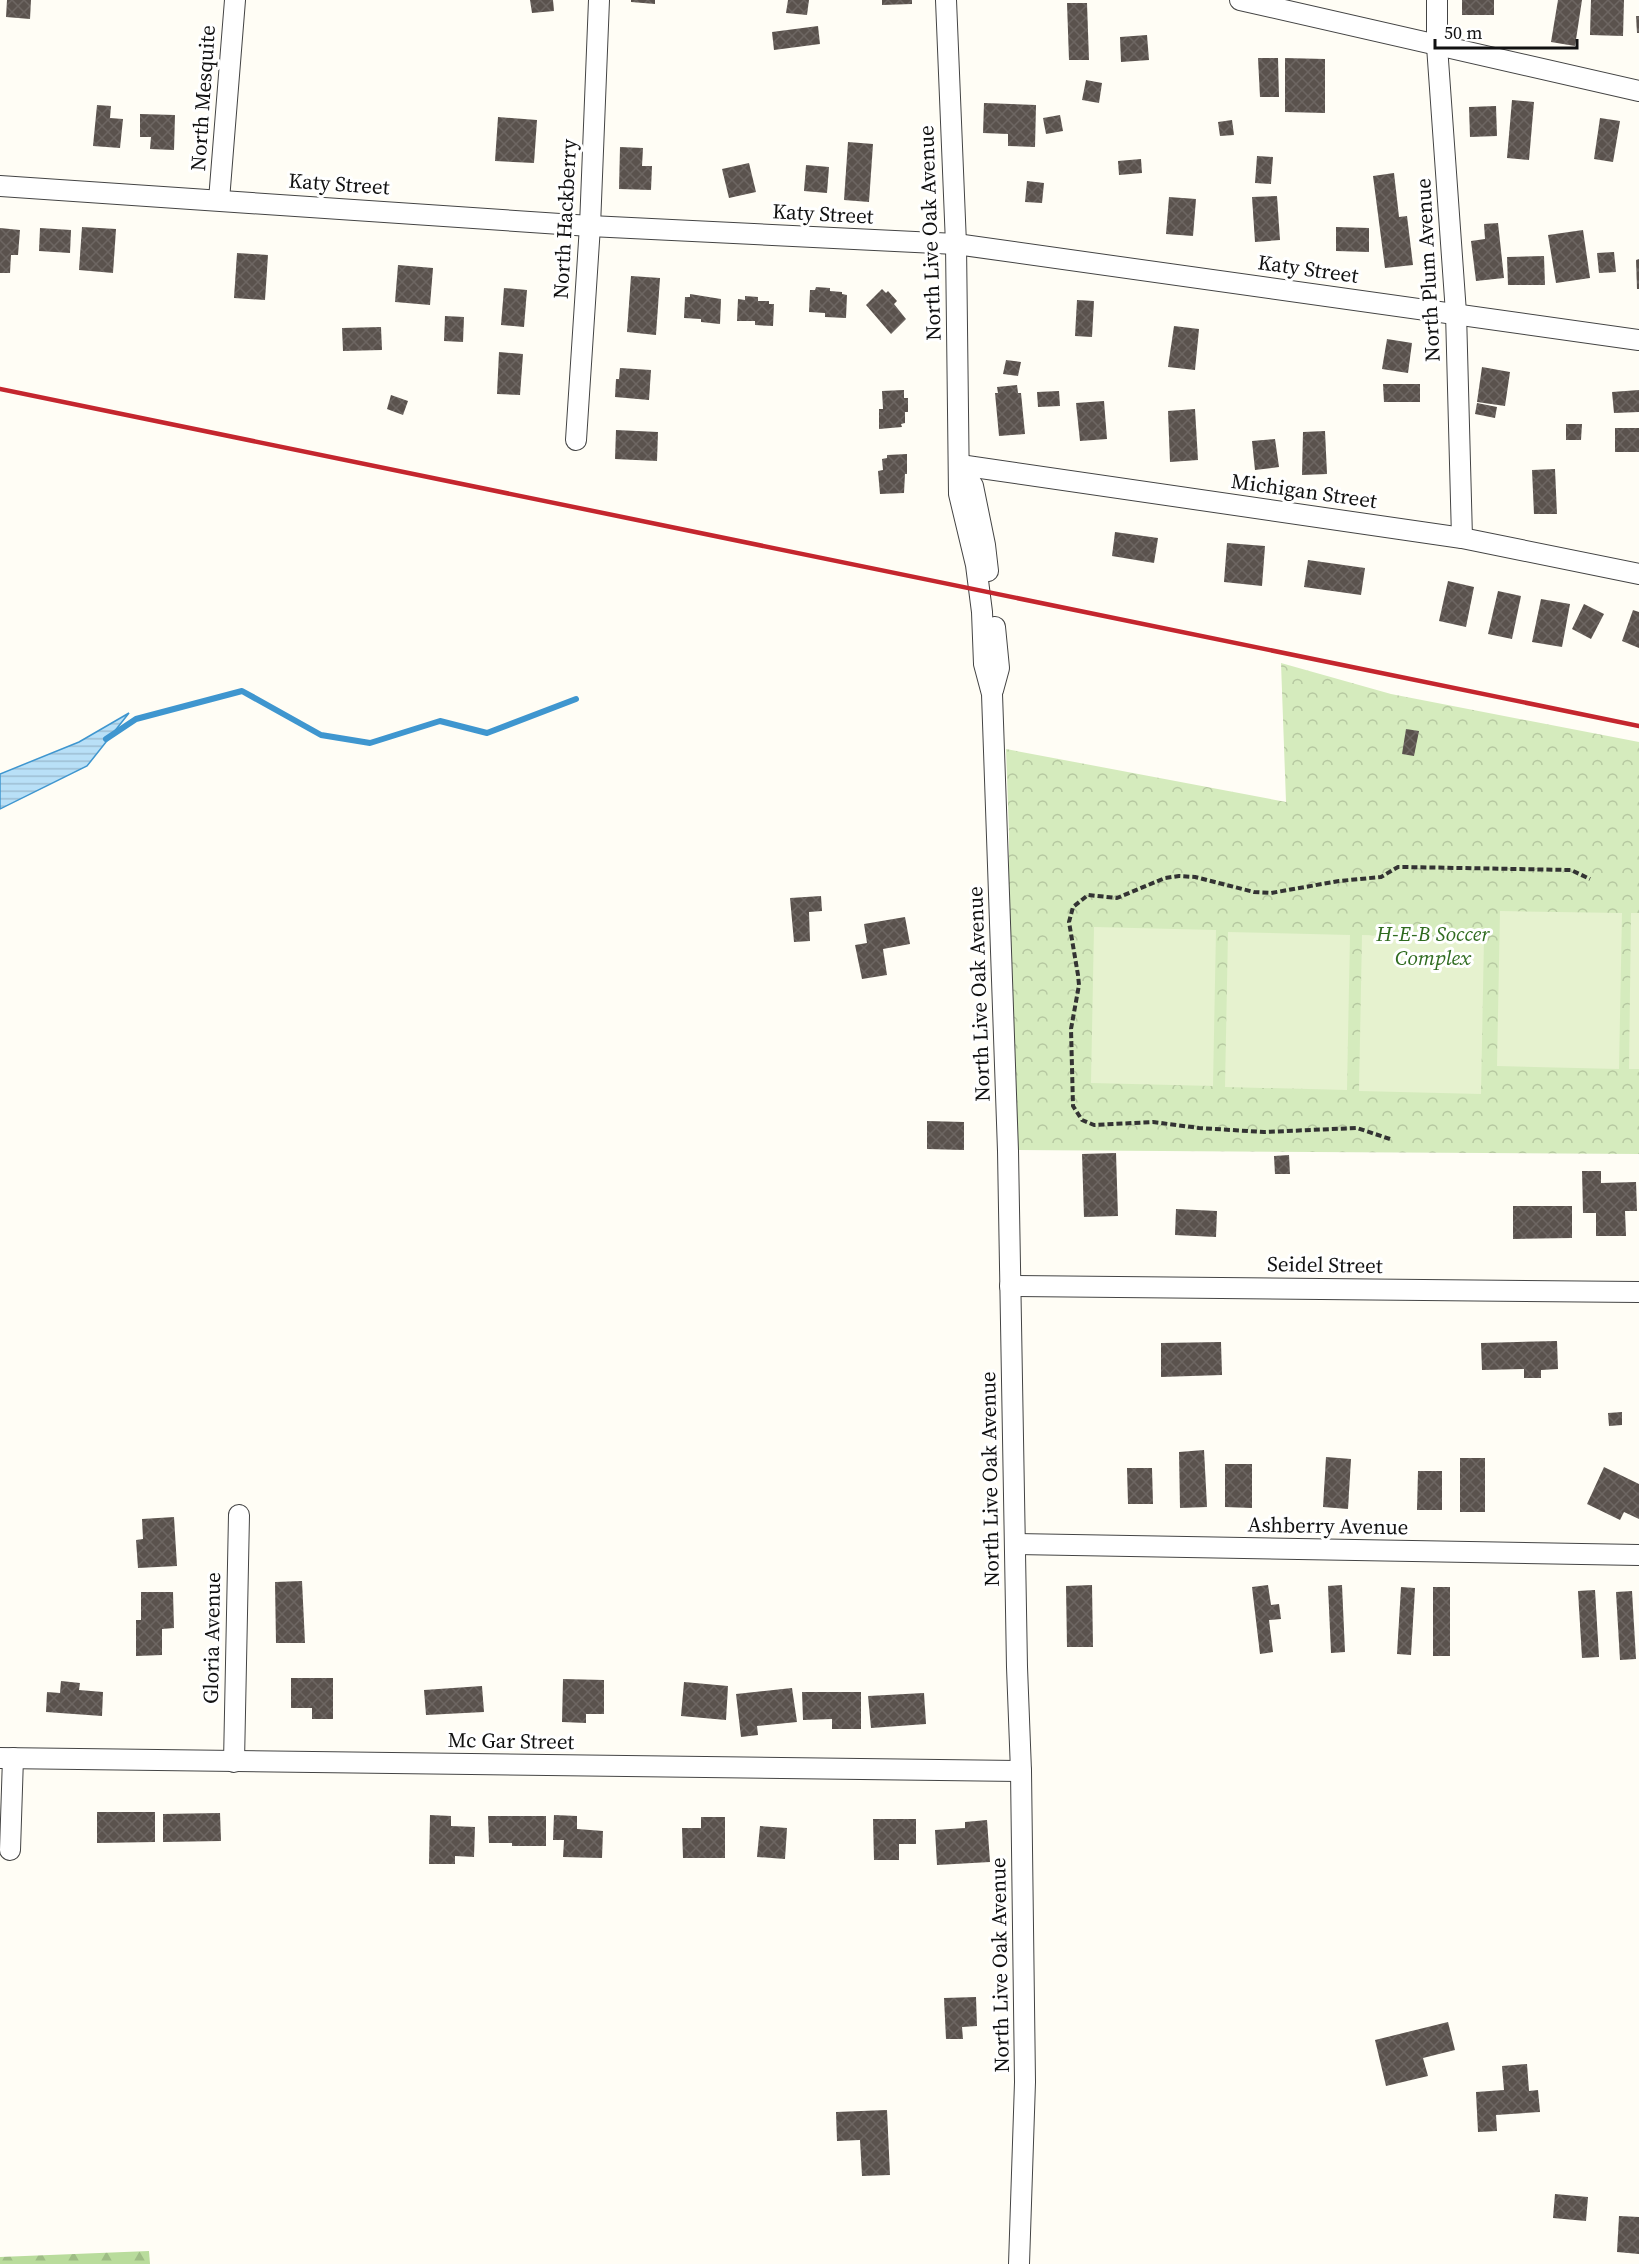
<svg xmlns="http://www.w3.org/2000/svg" width="1639" height="2264" viewBox="0 0 1639 2264" font-family="'Source Serif 4',serif">
<style>
.forest{fill:url(#forest-firs)}
.park{fill:url(#park-crowns)}
.pitch{fill:#e6f2cf}
.water{fill:url(#water-rules);stroke:#3f96cf;stroke-width:1.5}
.lines{fill:none;stroke-linecap:round;stroke-linejoin:round}
.stream{stroke:#3f96cf;stroke-width:6}
.building{fill:url(#building-cross-hatch)}
.minor-casing{stroke:#444;stroke-width:22}
.path{stroke:#333;stroke-width:4;stroke-dasharray:6 3;stroke-linecap:butt}
.minor{stroke:#fff;stroke-width:20}
.rail{stroke:#c4262e;stroke-width:4.5}
.labels{text-anchor:middle;stroke-width:6;stroke-linejoin:round;paint-order:stroke}
.street-label{font-size:21px;fill:#111;stroke:#fff}
.park-label{font-size:21px;font-style:italic;fill:#2f6b1f;stroke:#fff}
</style>
<defs>
<pattern id="forest-firs" width="22" height="20" patternUnits="userSpaceOnUse" patternTransform="scale(1.5)"><rect width="22" height="20" fill="#b9dc9c"/><path d="M5 1l3.5 6h-7zM16 11l3.5 6h-7z" fill="#9ebc85"/></pattern>
<pattern id="park-crowns" width="20" height="18" patternUnits="userSpaceOnUse" patternTransform="scale(1.5)"><rect width="20" height="18" fill="#d5ebbd"/><path d="M2 6a3 3 0 1 1 6 0M12 15a3 3 0 1 1 6 0" fill="none" stroke="#b6c8a1"/></pattern>
<pattern id="water-rules" width="6" height="5" patternUnits="userSpaceOnUse" patternTransform="scale(1.5)"><rect width="6" height="5" fill="#b9e0f7"/><path d="M0 2.5h6" fill="none" stroke="#9ebfd3"/></pattern>
<pattern id="building-cross-hatch" width="8" height="8" patternUnits="userSpaceOnUse" patternTransform="scale(1.5)"><rect width="8" height="8" fill="#5a524d"/><path d="M0 0l8 8M0 8l8-8" fill="none" stroke="#6d6662"/></pattern>
</defs>
<rect width="100%" height="100%" fill="#fffdf5"/>
<path class="forest" d="M 149,2251 L 150,2264 L 0,2264 L 0,2257 Z"/>
<path class="park" d="M 1281,663 L 1391,694 L 1639,742 L 1639,1154 L 1009,1150 L 1009,832 L 1006,749 L 1286,802 Z"/>
<g class="pitch">
<path d="M 1500,911 L 1622,913 L 1619,1069 L 1497,1066 Z"/>
<path d="M 1631,913 L 1639,913 L 1639,1069 L 1629,1069 Z"/>
<path d="M 1094,927 L 1216,930 L 1213,1086 L 1091,1083 Z"/>
<path d="M 1228,932 L 1350,935 L 1347,1090 L 1225,1087 Z"/>
<path d="M 1362,935 L 1484,938 L 1481,1094 L 1359,1091 Z"/>
</g>
<path class="water" d="M 129,713 L 87,766 L 0,809 L 0,774 L 79,742 Z"/>
<g class="lines">
<path class="stream" d="M 106,739 L 136,719 L 242,691 L 321,735 L 370,743 L 440,721 L 487,733 L 576,699"/>
</g>
<g class="building">
<path d="M 7,0 L 31,0 L 30,19 L 6,17 Z"/>
<path d="M 530,0 L 553,0 L 554,11 L 532,13 Z"/>
<path d="M 631,0 L 655,0 L 655,4 L 631,2 Z"/>
<path d="M 788,0 L 809,0 L 807,15 L 786,13 Z"/>
<path d="M 882,0 L 912,0 L 912,4 L 882,5 Z"/>
<rect x="1462" y="0" width="32" height="15"/>
<path d="M 1558,0 L 1582,0 L 1575,46 L 1551,42 Z"/>
<path d="M 1591,0 L 1624,0 L 1623,36 L 1590,35 Z"/>
<path d="M 1067,3 L 1087,3 L 1089,60 L 1069,60 Z"/>
<path d="M 1636,16 L 1639,16 L 1639,33 L 1637,33 Z"/>
<path d="M 818,26 L 820,44 L 774,50 L 772,32 Z"/>
<path d="M 1147,35 L 1149,60 L 1121,62 L 1120,37 Z"/>
<path d="M 1258,58 L 1278,58 L 1279,97 L 1260,97 Z"/>
<path d="M 1285,58 L 1325,59 L 1325,113 L 1285,112 Z"/>
<path d="M 1086,80 L 1102,83 L 1099,103 L 1082,100 Z"/>
<path d="M 1512,100 L 1534,102 L 1529,160 L 1507,158 Z"/>
<path d="M 984,103 L 1036,105 L 1035,147 L 1008,146 L 1008,134 L 983,133 Z"/>
<path d="M 97,105 L 111,106 L 110,118 L 123,119 L 120,148 L 93,146 Z"/>
<path d="M 1496,106 L 1497,136 L 1470,137 L 1469,107 Z"/>
<path d="M 140,114 L 175,115 L 174,150 L 150,149 L 151,137 L 140,137 Z"/>
<path d="M 1060,115 L 1063,131 L 1046,134 L 1043,118 Z"/>
<path d="M 498,117 L 537,120 L 534,163 L 495,161 Z"/>
<path d="M 1600,118 L 1620,121 L 1613,162 L 1594,159 Z"/>
<path d="M 1232,120 L 1234,135 L 1220,136 L 1218,122 Z"/>
<path d="M 848,142 L 873,144 L 869,202 L 844,200 Z"/>
<path d="M 620,147 L 643,148 L 642,166 L 652,166 L 651,190 L 619,189 Z"/>
<path d="M 1257,156 L 1273,157 L 1271,184 L 1255,183 Z"/>
<path d="M 1141,159 L 1142,173 L 1119,175 L 1118,161 Z"/>
<path d="M 749,163 L 756,192 L 729,198 L 722,169 Z"/>
<path d="M 806,165 L 829,167 L 827,193 L 804,191 Z"/>
<path d="M 1394,173 L 1399,217 L 1407,216 L 1413,265 L 1385,268 L 1373,176 Z"/>
<path d="M 1027,181 L 1044,183 L 1042,203 L 1025,202 Z"/>
<path d="M 1277,196 L 1280,240 L 1255,242 L 1252,197 Z"/>
<path d="M 1169,197 L 1196,199 L 1193,236 L 1166,234 Z"/>
<path d="M 1498,223 L 1504,278 L 1476,281 L 1471,241 L 1485,239 L 1484,224 Z"/>
<path d="M 82,227 L 116,229 L 113,273 L 79,270 Z"/>
<path d="M 1336,227 L 1369,228 L 1369,252 L 1336,251 Z"/>
<path d="M 0,228 L 20,230 L 18,255 L 11,255 L 10,273 L 0,273 Z"/>
<path d="M 40,228 L 71,230 L 70,253 L 39,251 Z"/>
<path d="M 1583,230 L 1590,278 L 1556,283 L 1548,235 Z"/>
<path d="M 1614,252 L 1616,272 L 1599,273 L 1597,253 Z"/>
<path d="M 237,253 L 268,255 L 265,300 L 234,298 Z"/>
<path d="M 1544,256 L 1545,285 L 1508,285 L 1507,257 Z"/>
<path d="M 1639,259 L 1639,289 L 1637,289 L 1636,260 Z"/>
<path d="M 398,265 L 433,268 L 430,305 L 395,302 Z"/>
<path d="M 631,276 L 660,278 L 656,335 L 627,332 Z"/>
<path d="M 816,287 L 830,288 L 830,291 L 842,292 L 842,294 L 847,295 L 846,318 L 825,317 L 825,313 L 809,312 L 810,290 L 815,290 Z"/>
<path d="M 504,288 L 527,290 L 524,327 L 501,325 Z"/>
<path d="M 882,289 L 886,293 L 888,291 L 897,301 L 894,304 L 906,319 L 891,334 L 866,305 Z"/>
<path d="M 690,294 L 721,299 L 720,324 L 701,322 L 701,319 L 684,318 L 685,297 L 690,297 Z"/>
<path d="M 745,296 L 758,297 L 758,301 L 769,301 L 769,304 L 774,304 L 773,326 L 755,325 L 755,321 L 737,321 L 738,299 L 745,300 Z"/>
<path d="M 1077,300 L 1094,301 L 1092,337 L 1075,336 Z"/>
<path d="M 445,316 L 464,317 L 463,342 L 444,341 Z"/>
<path d="M 1174,326 L 1199,329 L 1195,370 L 1168,367 Z"/>
<path d="M 381,327 L 382,350 L 343,351 L 342,328 Z"/>
<path d="M 1387,339 L 1412,343 L 1408,373 L 1382,369 Z"/>
<path d="M 499,352 L 523,354 L 520,395 L 497,394 Z"/>
<path d="M 1006,360 L 1021,362 L 1018,376 L 1003,374 Z"/>
<path d="M 1482,367 L 1510,372 L 1505,406 L 1477,402 Z"/>
<path d="M 620,368 L 651,370 L 649,400 L 615,397 L 616,379 L 619,379 Z"/>
<path d="M 1383,384 L 1420,384 L 1420,402 L 1384,402 Z"/>
<path d="M 1017,385 L 1018,393 L 1021,393 L 1025,434 L 999,436 L 995,393 L 998,393 L 997,387 Z"/>
<path d="M 904,390 L 904,398 L 908,398 L 908,412 L 905,412 L 905,423 L 901,424 L 902,427 L 879,429 L 879,409 L 883,409 L 882,391 Z"/>
<path d="M 1639,390 L 1639,412 L 1614,413 L 1612,392 Z"/>
<path d="M 1059,391 L 1060,406 L 1038,407 L 1037,392 Z"/>
<path d="M 391,395 L 408,401 L 403,415 L 387,409 Z"/>
<path d="M 1104,401 L 1107,439 L 1080,441 L 1076,403 Z"/>
<path d="M 1477,403 L 1497,407 L 1495,418 L 1475,414 Z"/>
<path d="M 1195,409 L 1198,460 L 1170,462 L 1168,411 Z"/>
<path d="M 1566,424 L 1582,424 L 1581,440 L 1566,440 Z"/>
<rect x="1615" y="428" width="24" height="24"/>
<path d="M 616,430 L 658,432 L 657,461 L 615,459 Z"/>
<path d="M 1325,431 L 1327,474 L 1302,475 L 1303,432 Z"/>
<path d="M 1275,439 L 1279,467 L 1255,470 L 1252,441 Z"/>
<path d="M 907,454 L 907,474 L 905,474 L 904,493 L 880,494 L 878,471 L 883,470 L 882,459 L 887,458 L 887,455 Z"/>
<path d="M 1555,469 L 1557,514 L 1534,514 L 1532,470 Z"/>
<path d="M 1115,532 L 1158,538 L 1154,563 L 1112,556 Z"/>
<path d="M 1227,543 L 1265,546 L 1262,586 L 1224,582 Z"/>
<path d="M 1308,560 L 1365,568 L 1361,595 L 1304,587 Z"/>
<path d="M 1448,581 L 1474,587 L 1466,627 L 1439,621 Z"/>
<path d="M 1498,591 L 1521,596 L 1512,639 L 1488,634 Z"/>
<path d="M 1541,599 L 1570,604 L 1562,647 L 1532,642 Z"/>
<path d="M 1584,604 L 1604,614 L 1591,639 L 1572,629 Z"/>
<path d="M 1633,610 L 1639,612 L 1639,648 L 1622,641 Z"/>
<path d="M 1406,729 L 1419,731 L 1414,756 L 1402,754 Z"/>
<path d="M 821,896 L 822,911 L 809,912 L 810,941 L 794,942 L 790,898 Z"/>
<path d="M 905,917 L 910,944 L 883,949 L 887,975 L 862,979 L 855,945 L 867,943 L 864,924 Z"/>
<path d="M 927,1121 L 964,1122 L 964,1150 L 927,1149 Z"/>
<path d="M 1116,1153 L 1118,1216 L 1084,1217 L 1082,1154 Z"/>
<path d="M 1289,1155 L 1290,1174 L 1275,1174 L 1274,1156 Z"/>
<path d="M 1582,1171 L 1601,1171 L 1601,1183 L 1636,1182 L 1637,1211 L 1625,1211 L 1626,1236 L 1596,1236 L 1596,1213 L 1583,1213 Z"/>
<path d="M 1513,1206 L 1572,1206 L 1572,1238 L 1513,1239 Z"/>
<path d="M 1176,1209 L 1217,1211 L 1216,1237 L 1175,1235 Z"/>
<path d="M 1557,1341 L 1558,1369 L 1541,1370 L 1541,1378 L 1524,1378 L 1524,1369 L 1482,1370 L 1481,1343 Z"/>
<path d="M 1221,1342 L 1222,1375 L 1161,1377 L 1161,1343 Z"/>
<path d="M 1622,1412 L 1622,1425 L 1609,1426 L 1608,1413 Z"/>
<path d="M 1204,1450 L 1207,1507 L 1180,1508 L 1179,1452 Z"/>
<path d="M 1326,1457 L 1351,1459 L 1348,1509 L 1323,1507 Z"/>
<rect x="1460" y="1458" width="25" height="54"/>
<path d="M 1225,1464 L 1252,1464 L 1252,1508 L 1225,1507 Z"/>
<path d="M 1604,1467 L 1639,1484 L 1639,1519 L 1624,1512 L 1620,1520 L 1587,1504 Z"/>
<path d="M 1127,1468 L 1152,1468 L 1153,1504 L 1128,1504 Z"/>
<path d="M 1418,1471 L 1442,1471 L 1442,1510 L 1417,1510 Z"/>
<path d="M 174,1517 L 177,1566 L 138,1568 L 136,1540 L 143,1539 L 142,1519 Z"/>
<path d="M 302,1581 L 305,1643 L 276,1643 L 275,1582 Z"/>
<path d="M 1092,1585 L 1093,1647 L 1067,1647 L 1066,1586 Z"/>
<path d="M 1268,1585 L 1271,1605 L 1279,1604 L 1281,1619 L 1269,1620 L 1273,1652 L 1260,1654 L 1252,1587 Z"/>
<path d="M 1342,1585 L 1345,1652 L 1331,1653 L 1328,1586 Z"/>
<path d="M 1401,1587 L 1415,1588 L 1411,1655 L 1397,1654 Z"/>
<rect x="1433" y="1587" width="17" height="69"/>
<path d="M 1595,1590 L 1599,1657 L 1582,1658 L 1578,1591 Z"/>
<path d="M 1632,1591 L 1636,1659 L 1620,1660 L 1616,1592 Z"/>
<path d="M 141,1592 L 173,1592 L 174,1628 L 162,1629 L 162,1655 L 136,1656 L 136,1620 L 141,1620 Z"/>
<path d="M 291,1678 L 333,1678 L 333,1719 L 312,1719 L 312,1708 L 291,1708 Z"/>
<path d="M 563,1679 L 604,1680 L 604,1714 L 586,1714 L 586,1723 L 562,1722 Z"/>
<path d="M 61,1681 L 80,1683 L 79,1690 L 103,1692 L 102,1716 L 46,1712 L 47,1692 L 60,1693 Z"/>
<path d="M 684,1682 L 728,1686 L 726,1720 L 681,1716 Z"/>
<path d="M 482,1686 L 484,1712 L 426,1715 L 424,1690 Z"/>
<path d="M 792,1688 L 797,1722 L 757,1726 L 758,1735 L 741,1737 L 736,1694 Z"/>
<path d="M 802,1692 L 861,1692 L 861,1729 L 832,1729 L 832,1719 L 803,1720 Z"/>
<path d="M 924,1693 L 926,1724 L 871,1728 L 868,1696 Z"/>
<path d="M 97,1812 L 155,1812 L 155,1842 L 97,1843 Z"/>
<path d="M 220,1813 L 221,1841 L 163,1842 L 163,1814 Z"/>
<path d="M 430,1815 L 451,1816 L 451,1826 L 475,1827 L 474,1857 L 455,1856 L 455,1864 L 429,1864 Z"/>
<path d="M 554,1815 L 577,1816 L 577,1829 L 603,1831 L 602,1858 L 563,1857 L 564,1840 L 553,1840 Z"/>
<path d="M 488,1816 L 546,1816 L 546,1846 L 512,1846 L 512,1843 L 489,1843 Z"/>
<path d="M 701,1817 L 725,1817 L 725,1858 L 683,1858 L 682,1828 L 701,1828 Z"/>
<path d="M 873,1819 L 916,1819 L 916,1844 L 899,1844 L 899,1860 L 874,1860 Z"/>
<path d="M 987,1820 L 990,1862 L 937,1865 L 935,1830 L 965,1828 L 965,1822 Z"/>
<path d="M 760,1826 L 787,1828 L 785,1859 L 757,1857 Z"/>
<path d="M 976,1997 L 977,2026 L 962,2027 L 963,2039 L 946,2039 L 944,1998 Z"/>
<path d="M 1448,2022 L 1455,2050 L 1423,2058 L 1428,2076 L 1386,2086 L 1375,2040 Z"/>
<path d="M 1527,2064 L 1529,2091 L 1538,2090 L 1540,2112 L 1496,2115 L 1497,2131 L 1478,2132 L 1476,2092 L 1504,2090 L 1502,2066 Z"/>
<path d="M 887,2110 L 890,2175 L 862,2176 L 860,2140 L 837,2141 L 836,2112 Z"/>
<path d="M 1555,2194 L 1588,2197 L 1586,2221 L 1553,2218 Z"/>
<path d="M 1619,2216 L 1639,2217 L 1639,2254 L 1617,2252 Z"/>
</g>
<g class="lines">
<defs>
<g id="minor">
<path d="M 946,0 L 956,244 L 959,494 L 976,565 L 982,612 L 984,664 L 992,694 L 1008,1151 L 1017,1667 L 1021,1771 L 1025,2082 L 1019,2264"/>
<path d="M 1240,0 L 1639,91"/>
<path d="M 1437,0 L 1437,46 L 1456,313 L 1462,538"/>
<path d="M 0,186 L 590,226 L 956,244 L 1639,340"/>
<path d="M 219,200 L 235,0"/>
<path d="M 576,440 L 590,226 L 599,0"/>
<path d="M 960,465 L 1462,538 L 1639,574"/>
<path d="M 960,465 L 973,486 L 985,545 L 988,571"/>
<path d="M 993,690 L 999,668 L 995,627"/>
<path d="M 1010,1286 L 1639,1292"/>
<path d="M 1016,1544 L 1639,1555"/>
<path d="M 0,1758 L 1021,1771"/>
<path d="M 234,1762 L 239,1515"/>
<path d="M 10,1850 L 13,1758"/>
</g>
</defs>
<use href="#minor" class="minor-casing"/>
<path class="path" d="M 1390,1139 L 1357,1128 L 1264,1132 L 1199,1128 L 1153,1122 L 1094,1125 L 1082,1120 L 1073,1106 L 1071,1029 L 1079,985 L 1078,975 L 1069,922 L 1073,907 L 1088,895 L 1117,898 L 1165,878 L 1179,876 L 1195,877 L 1254,892 L 1271,893 L 1339,881 L 1381,877 L 1398,867 L 1404,867 L 1571,870 L 1590,879"/>
<use href="#minor" class="minor"/>
<path class="rail" d="M 0,389 L 1639,726"/>
</g>
<g class="labels">
<g class="street-label">
<text transform="translate(203 98) rotate(-86)" y="7">North Mesquite</text>
<text transform="translate(339 184) rotate(4)" y="7">Katy Street</text>
<text transform="translate(823 214) rotate(3)" y="7">Katy Street</text>
<text transform="translate(565 219) rotate(-87)" y="7">North Hackberry</text>
<text transform="translate(930 233) rotate(-92)" y="7">North Live Oak Avenue</text>
<text transform="translate(1308 269) rotate(8)" y="7">Katy Street</text>
<text transform="translate(1428 270) rotate(-93)" y="7">North Plum Avenue</text>
<text transform="translate(1304 491) rotate(8)" y="7">Michigan Street</text>
<text transform="translate(979 994) rotate(-92)" y="7">North Live Oak Avenue</text>
<text transform="translate(1325 1265) rotate(1)" y="7">Seidel Street</text>
<text transform="translate(990 1479) rotate(-91)" y="7">North Live Oak Avenue</text>
<text transform="translate(1328 1526) rotate(1)" y="7">Ashberry Avenue</text>
<text transform="translate(212 1638) rotate(-89)" y="7">Gloria Avenue</text>
<text transform="translate(511 1741) rotate(1)" y="7">Mc Gar Street</text>
<text transform="translate(1000 1965) rotate(-91)" y="7">North Live Oak Avenue</text>
</g>
<g class="park-label">
<text x="1433" y="941">H-E-B Soccer<tspan x="1433" dy="24">Complex</tspan></text>
</g>
</g>
<path d="M1435 39v9h142v-9" fill="none" stroke="#111111" stroke-width="3"/>
<text x="1444" y="39" font-size="18" fill="#111111" stroke="#ffffff" stroke-width="4.5" paint-order="stroke">50 m</text>
</svg>
